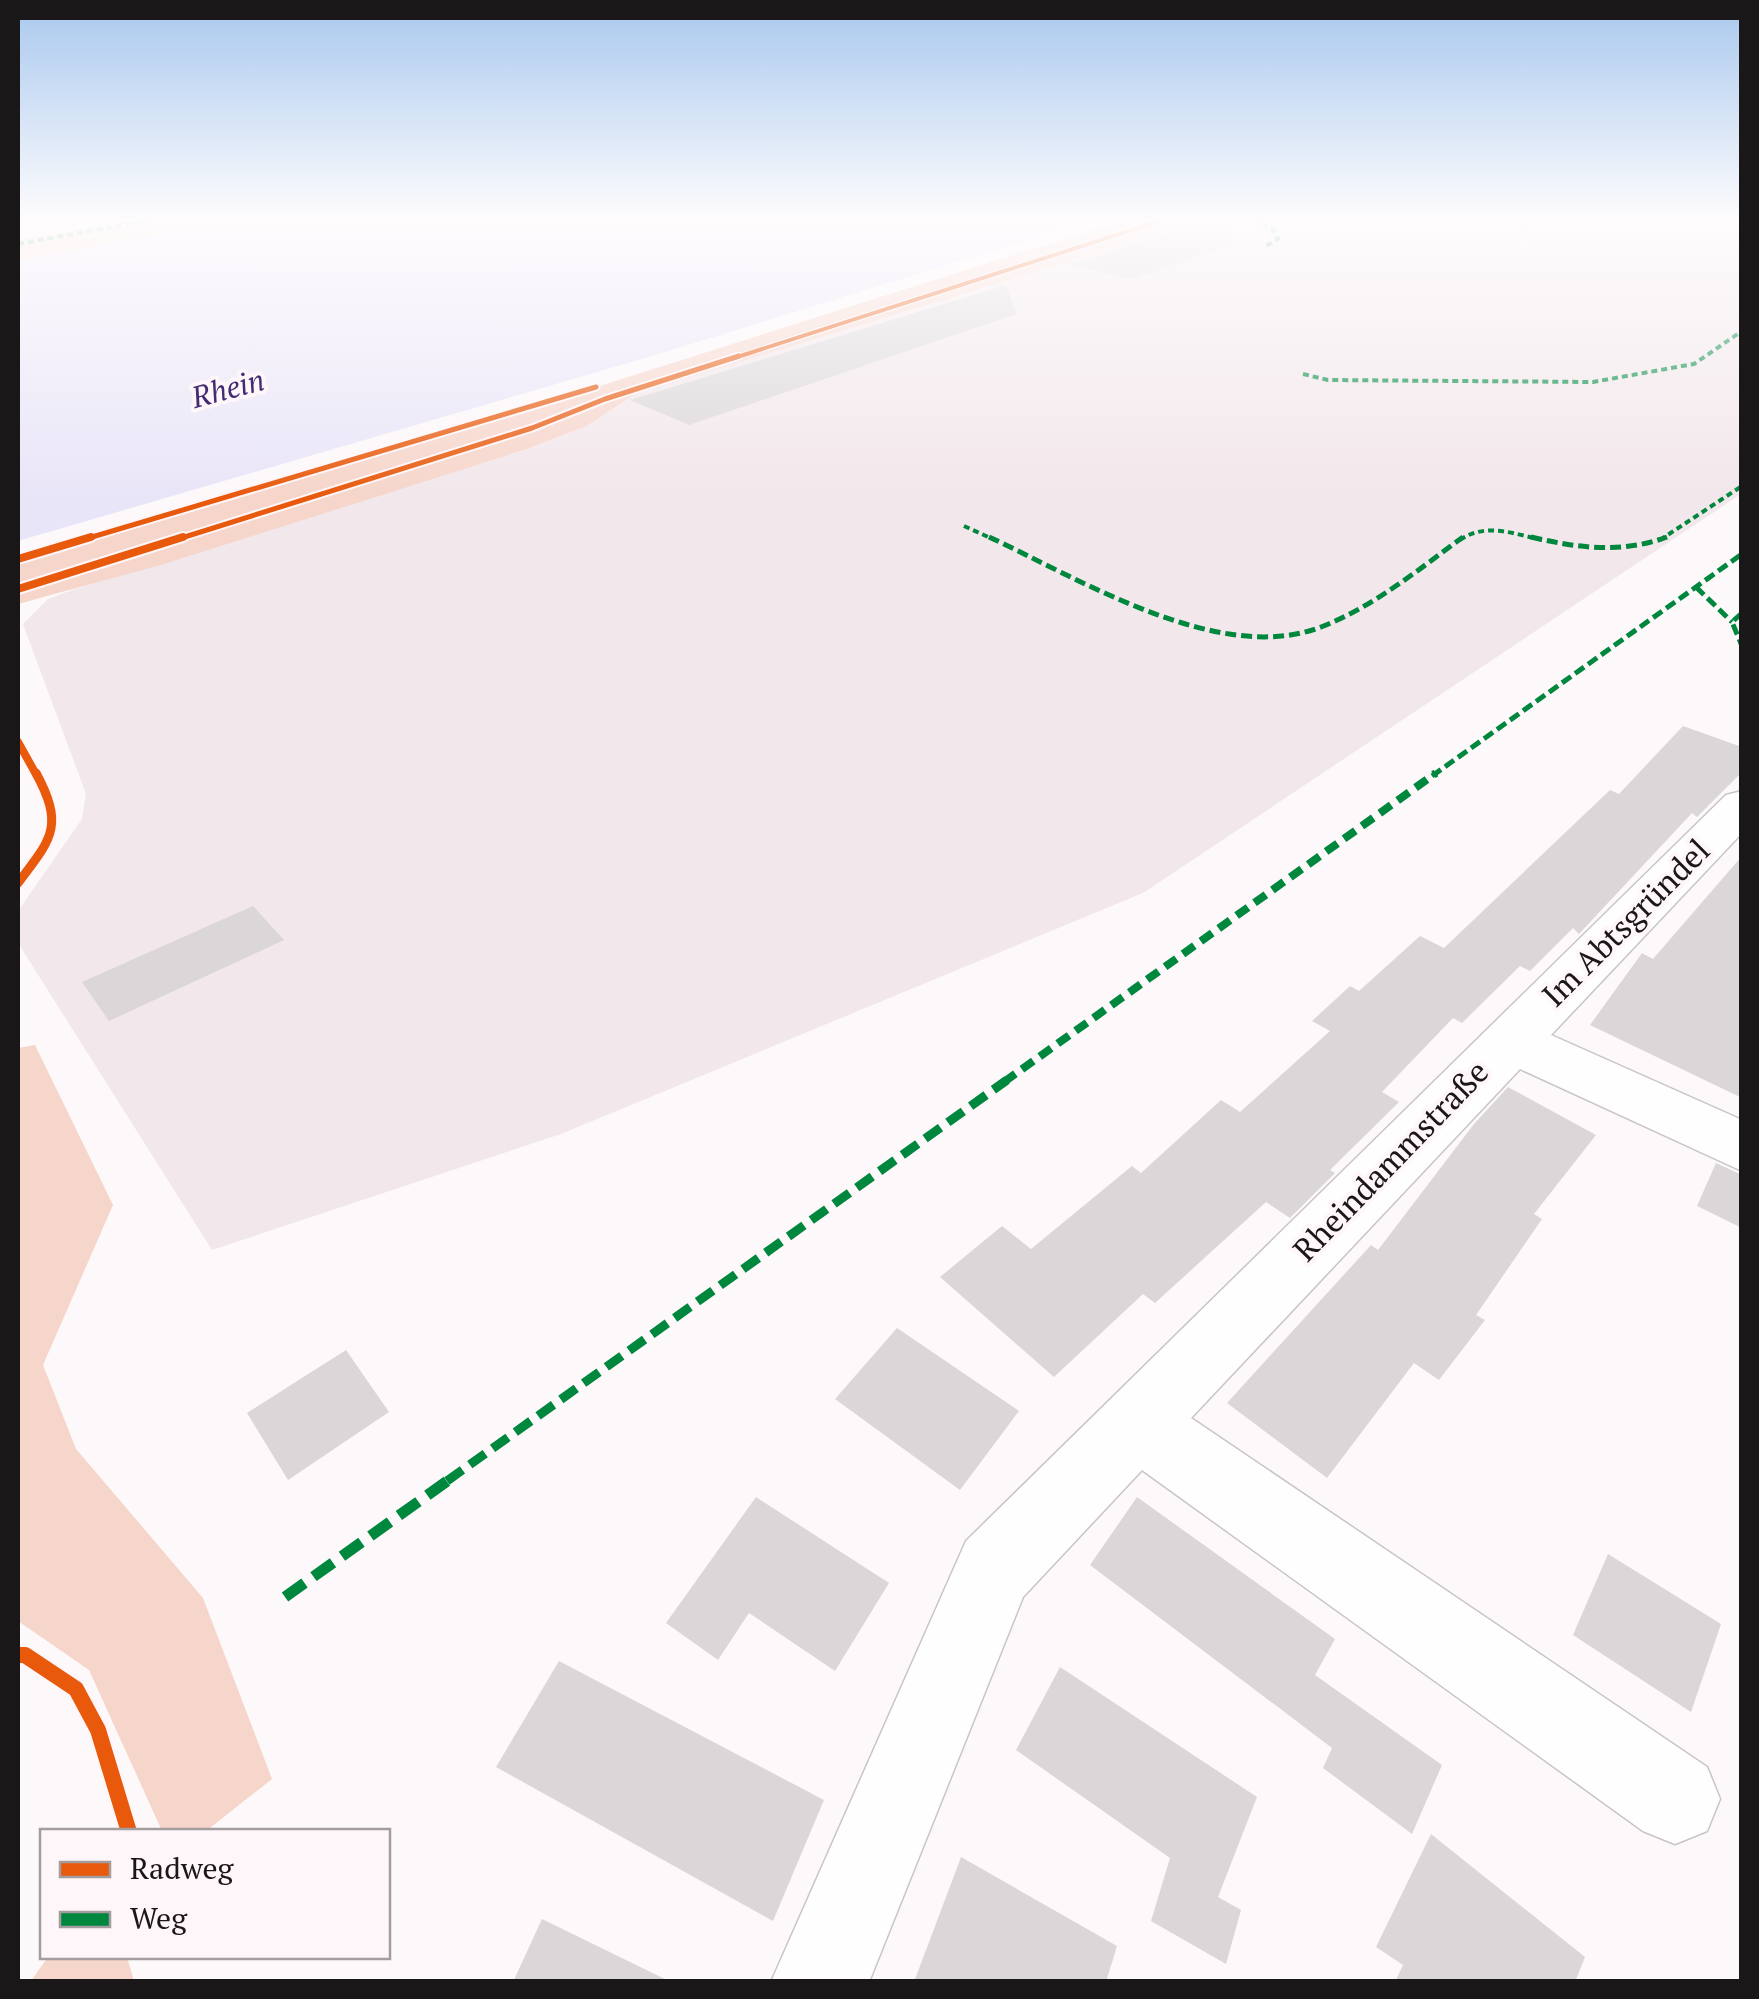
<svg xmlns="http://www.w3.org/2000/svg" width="1759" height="1999" viewBox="0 0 1759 1999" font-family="'PT Serif',serif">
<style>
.built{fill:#f2e7eb}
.green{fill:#f6d5ca}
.water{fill:#e9e5f8}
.building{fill:#dbd7d8}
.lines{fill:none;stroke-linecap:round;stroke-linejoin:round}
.minor-casing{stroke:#c9c5c7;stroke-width:3}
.minor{fill:#fffefe;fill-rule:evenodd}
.quiet-far4{stroke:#00873e;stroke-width:4;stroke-dasharray:6 4;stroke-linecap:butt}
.quiet-far3{stroke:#00873e;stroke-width:5;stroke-dasharray:11 5;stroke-linecap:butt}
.quiet-far2{stroke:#00873e;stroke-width:8;stroke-dasharray:14 8;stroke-linecap:butt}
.quiet-far1{stroke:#00873e;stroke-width:9;stroke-dasharray:19 9;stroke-linecap:butt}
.quiet{stroke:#00873e;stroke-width:11;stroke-dasharray:24 11;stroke-linecap:butt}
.cycleway-far4-casing{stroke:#fff6fa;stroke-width:6}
.cycleway-far3-casing{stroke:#fff6fa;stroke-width:9}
.cycleway-far2-casing{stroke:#fff6fa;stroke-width:12}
.cycleway-far1-casing{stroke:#fff6fa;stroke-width:15}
.cycleway-casing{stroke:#fff6fa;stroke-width:22}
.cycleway-far4{stroke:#e8590c;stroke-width:4}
.cycleway-far3{stroke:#e8590c;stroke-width:5}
.cycleway-far2{stroke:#e8590c;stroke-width:8}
.cycleway-far1{stroke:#e8590c;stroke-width:9}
.cycleway{stroke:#e8590c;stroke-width:16}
.labels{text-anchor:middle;stroke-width:8;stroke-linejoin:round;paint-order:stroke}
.far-water-label{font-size:30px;font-style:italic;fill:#402b74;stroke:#fff6fa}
.street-label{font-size:32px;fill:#1a1719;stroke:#fff6fa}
</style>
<rect width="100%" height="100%" fill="#fdf8fa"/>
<path class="built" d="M 1213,218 L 1316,223 L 1317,218 L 1741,218 L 1741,494 L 1143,893 L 561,1134 L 212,1250 L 18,943 L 18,911 L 82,819 L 86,794 L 23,624 L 48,599 L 72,590 L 524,450 L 587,426 L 635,394 Z"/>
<g class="green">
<path d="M 137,218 L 244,218 L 18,261 L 18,240 Z"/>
<path d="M 1130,218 L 1213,218 L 635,394 L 587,426 L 524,450 L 164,564 L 18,604 L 18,562 L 420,443 Z"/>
<path d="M 35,1045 L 113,1205 L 43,1365 L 76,1449 L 203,1598 L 272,1779 L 206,1831 L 162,1831 L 89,1670 L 18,1621 L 18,1048 Z"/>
<path d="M 48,1957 L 127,1957 L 134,1981 L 31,1981 Z"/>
</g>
<path class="water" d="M 244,218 L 1099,218 L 652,356 L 18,541 L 18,261 Z"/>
<g class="building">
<path d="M 1214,218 L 1227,218 L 1235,244 L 1131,279 L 1070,264 Z"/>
<path d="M 1006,285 L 1016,314 L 689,425 L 630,400 Z"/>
<path d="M 1683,726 L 1742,747 L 1742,772 L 1697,817 L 1692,813 L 1579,934 L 1573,928 L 1530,971 L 1520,966 L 1462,1023 L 1453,1018 L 1382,1092 L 1399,1102 L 1330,1170 L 1335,1173 L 1290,1218 L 1266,1202 L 1155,1303 L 1143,1294 L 1054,1377 L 940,1277 L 1002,1226 L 1031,1249 L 1132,1166 L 1141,1173 L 1221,1100 L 1240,1112 L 1330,1031 L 1312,1021 L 1350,986 L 1359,991 L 1420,936 L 1444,948 L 1610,790 L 1619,794 Z"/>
<path d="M 1742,856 L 1742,1098 L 1590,1025 L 1642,953 L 1653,959 Z"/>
<path d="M 253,906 L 284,940 L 109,1021 L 82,982 Z"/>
<path d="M 1508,1087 L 1596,1135 L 1534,1214 L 1542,1219 L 1476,1315 L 1485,1320 L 1439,1380 L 1414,1363 L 1327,1478 L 1227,1403 L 1371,1245 L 1378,1250 L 1474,1124 Z"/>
<path d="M 1716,1163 L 1742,1175 L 1742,1228 L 1697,1206 Z"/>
<path d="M 897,1328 L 1019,1411 L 960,1490 L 835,1399 Z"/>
<path d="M 346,1350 L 389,1412 L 288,1480 L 247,1413 Z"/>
<path d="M 756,1497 L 889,1583 L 835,1671 L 749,1613 L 718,1660 L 666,1623 Z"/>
<path d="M 1137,1497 L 1335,1639 L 1315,1675 L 1442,1765 L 1412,1834 L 1323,1768 L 1332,1748 L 1090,1565 Z"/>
<path d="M 1608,1554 L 1721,1624 L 1691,1712 L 1573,1635 Z"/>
<path d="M 559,1661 L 824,1800 L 773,1921 L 496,1767 Z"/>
<path d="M 1060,1667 L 1257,1797 L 1218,1897 L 1241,1910 L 1226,1964 L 1151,1921 L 1170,1858 L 1016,1750 Z"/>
<path d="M 1431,1834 L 1585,1957 L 1575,1982 L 1395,1982 L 1403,1965 L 1376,1947 Z"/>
<path d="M 961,1857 L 1117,1946 L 1106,1982 L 914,1982 Z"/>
<path d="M 542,1919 L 671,1982 L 513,1982 Z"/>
</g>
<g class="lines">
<defs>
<path id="minor" d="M 1742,791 L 1742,833 L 1551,1035 L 1742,1120 L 1742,1171 L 1520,1069 L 1191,1418 L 1707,1767 L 1720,1799 L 1707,1831 L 1675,1844 L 1643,1831 L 1142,1470 L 1023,1597 L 869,1982 L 771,1982 L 966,1541 L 1726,795 Z"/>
</defs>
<use href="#minor" class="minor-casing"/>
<use href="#minor" class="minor"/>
<g class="quiet-far4">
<path d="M 1254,218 L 1273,230 L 1278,239 L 1266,246"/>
<path d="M 18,244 L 160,218"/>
<path d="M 1303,374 L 1328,380 L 1593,382 L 1694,364 L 1742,331"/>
<path d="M 964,526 L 995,540"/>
<path d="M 1460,540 C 1485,522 1515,534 1542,540"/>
<path d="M 1660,540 L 1742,486"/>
</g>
<g class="quiet-far3">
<path d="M 989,537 C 1082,580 1220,666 1321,627 C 1373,607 1418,570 1463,537"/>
<path d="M 1531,537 C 1578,548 1621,554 1667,537"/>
<path d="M 1696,587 L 1732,622"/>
<path d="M 1742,613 L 1732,622 L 1742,646"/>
<path d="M 1432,776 L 1742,554"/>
</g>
<path class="quiet-far2" d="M 1004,1082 L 1436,773"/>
<path class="quiet-far1" d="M 447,1481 L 1007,1080"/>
<path class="quiet" d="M 285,1597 L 450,1479"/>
<defs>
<path id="cycleway-far4" d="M 731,359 L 1169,218"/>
<g id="cycleway-far3">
<path d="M 82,540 L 596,387"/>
<path d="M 175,540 L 532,428 L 605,399 L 739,356"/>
</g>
<g id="cycleway-far2">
<path d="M 18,559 L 91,537"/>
<path d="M 18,589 L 183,537"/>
<path d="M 18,742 L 37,776"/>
</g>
<path id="cycleway-far1" d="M 18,883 C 51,839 65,827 36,773"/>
<path id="cycleway" d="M 18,1655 L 25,1655 L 76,1689 L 98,1730 L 129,1832"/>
</defs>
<use href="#cycleway-far4" class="cycleway-far4-casing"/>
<use href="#cycleway-far3" class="cycleway-far3-casing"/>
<use href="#cycleway-far2" class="cycleway-far2-casing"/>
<use href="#cycleway-far1" class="cycleway-far1-casing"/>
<use href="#cycleway" class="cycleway-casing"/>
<use href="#cycleway-far4" class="cycleway-far4"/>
<use href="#cycleway-far3" class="cycleway-far3"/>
<use href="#cycleway-far2" class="cycleway-far2"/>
<use href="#cycleway-far1" class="cycleway-far1"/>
<use href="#cycleway" class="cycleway"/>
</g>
<linearGradient id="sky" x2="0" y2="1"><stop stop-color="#a8c8ee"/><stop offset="0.44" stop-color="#fefcfd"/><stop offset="1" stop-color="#fefcfd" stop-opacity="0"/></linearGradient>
<rect width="1759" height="498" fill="url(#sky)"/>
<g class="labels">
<g class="far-water-label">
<text transform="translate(228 389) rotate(-15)" y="10">Rhein</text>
</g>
<g class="street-label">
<text transform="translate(1626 923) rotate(-45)" y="11">Im Abtsgründel</text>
<text transform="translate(1391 1161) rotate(-46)" y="11">Rheindammstraße</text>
</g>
</g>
<rect width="1759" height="1999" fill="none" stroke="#1a1719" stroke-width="40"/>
<rect x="40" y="1829" width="350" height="130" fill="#fff6fa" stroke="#a39da0" stroke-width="2.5"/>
<rect x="60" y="1862" width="50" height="15" fill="#e8590c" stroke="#a39da0" stroke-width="2.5"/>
<text x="130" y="1879" font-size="30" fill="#1a1719">Radweg</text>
<rect x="60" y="1912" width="50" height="15" fill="#00873e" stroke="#a39da0" stroke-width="2.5"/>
<text x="130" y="1929" font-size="30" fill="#1a1719">Weg</text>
</svg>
